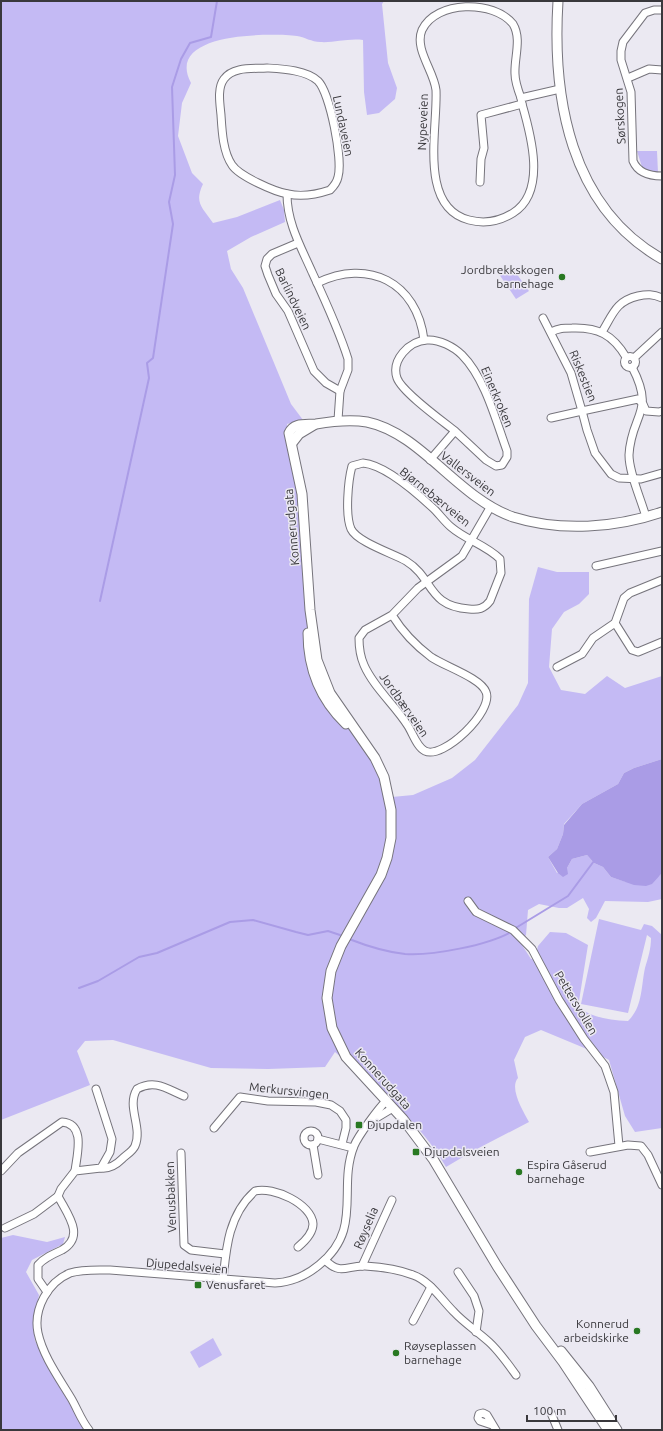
<svg xmlns="http://www.w3.org/2000/svg" width="663" height="1431" viewBox="0 0 663 1431" font-family="Ubuntu,sans-serif">
<style>
.green{fill:#c4baf4}
.water{fill:#aa9ce6}
.lines{fill:none;stroke-linecap:round;stroke-linejoin:round}
.stream{stroke:#aa9ce6;stroke-width:2}
.minor-casing{stroke:#76747c;stroke-width:9}
.major-casing{stroke:#76747c;stroke-width:11}
.minor{stroke:#fff;stroke-width:7}
.major{stroke:#fff;stroke-width:9}
.poi-dot{fill:#287822;stroke:#ebe9f2;stroke-width:1.5}
.labels{text-anchor:middle;stroke-width:3;stroke-linejoin:round;paint-order:stroke}
.street-label{font-size:12px;fill:#39383c;stroke:#ebe9f2}
.poi-label{font-size:12px;fill:#39383c;stroke:#ebe9f2;text-anchor:start}
</style>
<rect width="100%" height="100%" fill="#ebe9f2"/>
<g class="green">
<path d="M 1,1 L 384,1 L 382,4 L 388,63 L 397,88 L 395,99 L 379,113 L 367,115 L 364,92 L 363,40 C 348,38 334,43 320,42 C 312,42 304,37 297,36 C 269,33 164,32 191,83 L 182,103 L 178,136 L 192,173 L 203,184 C 194,203 202,207 213,223 L 237,217 L 280,200 L 284,210 L 285,222 L 251,237 L 227,251 L 231,269 L 243,288 L 291,404 L 303,420 L 287,424 L 300,476 L 314,661 L 362,738 L 392,797 L 413,795 L 452,778 L 475,760 L 518,705 L 528,683 L 529,599 L 538,567 L 557,572 L 589,572 L 589,594 L 579,604 L 564,612 L 552,629 L 549,667 L 561,690 L 585,694 L 607,676 L 625,688 L 662,676 L 662,759 L 634,768 L 624,773 L 618,784 L 582,804 L 564,824 L 563,834 L 557,849 L 548,857 L 557,873 L 567,868 L 572,859 L 587,855 L 594,863 L 603,867 L 611,877 L 626,882 L 659,876 L 662,873 L 662,899 L 648,902 L 605,901 L 596,918 L 591,922 L 587,918 L 589,909 L 583,898 L 567,908 L 559,908 L 539,904 L 528,910 L 526,935 L 520,942 L 531,959 L 535,958 L 538,946 L 550,932 L 566,933 L 588,945 L 578,1007 C 593,1018 609,1020 628,1021 C 643,1007 641,986 645,968 C 648,958 651,949 651,938 L 647,935 L 628,1013 L 581,1004 L 599,919 L 641,930 L 644,924 L 652,926 L 662,935 L 662,1128 L 635,1132 L 625,1116 L 609,1060 L 594,1052 L 541,1030 L 525,1037 L 514,1060 L 518,1078 C 509,1088 523,1111 529,1122 L 473,1151 L 446,1167 C 420,1121 375,1087 335,1052 L 325,1067 L 268,1069 L 211,1068 L 113,1040 L 85,1041 L 77,1051 L 90,1085 L 1,1120 Z"/>
<path d="M 637,151 L 657,151 L 658,173 L 648,171 L 642,167 Z"/>
<path d="M 511,266 L 529,291 L 516,299 L 499,274 Z"/>
<path d="M 13,1235 L 47,1242 L 65,1237 L 63,1244 L 32,1260 L 26,1272 L 39,1295 L 33,1324 L 35,1341 L 84,1430 L 1,1430 L 1,1238 Z"/>
<path d="M 213,1338 L 222,1355 L 199,1368 L 190,1352 Z"/>
</g>
<path class="water" d="M 662,759 L 662,873 L 652,884 L 646,886 L 634,885 L 611,877 L 603,867 L 594,863 L 587,855 L 572,859 L 567,868 L 568,874 L 563,877 L 558,873 L 548,857 L 557,849 L 563,834 L 564,825 L 582,804 L 618,784 L 624,773 L 634,768 Z"/>
<g class="lines">
<g class="stream">
<path d="M 100,601 L 149,378 L 147,363 L 153,358 L 173,224 L 169,202 L 175,175 L 172,87 L 181,59 L 190,43 L 211,37 L 217,1"/>
<path d="M 514,929 L 568,896 L 594,861"/>
<path d="M 349,939 C 367,946 385,952 405,954 C 432,956 488,945 511,932"/>
<path d="M 79,988 L 98,981 L 139,957 L 157,953 L 230,922 L 253,920 L 296,932 L 308,935 L 328,931 L 343,936"/>
</g>
<defs>
<g id="minor">
<path d="M 662,10 L 654,10 L 645,13 L 623,42 L 621,51 L 621,60 L 631,92 L 633,161 C 638,173 649,176 662,176"/>
<path d="M 267,68 C 283,69 306,70 318,81 C 330,93 343,160 338,177 C 337,182 334,186 330,190 C 318,194 301,197 288,194 C 275,192 239,176 232,165 C 223,152 222,131 221,115 C 220,104 217,88 224,79 C 233,66 254,69 267,68 Z"/>
<path d="M 628,78 L 649,69 L 662,70"/>
<path d="M 521,98 C 518,90 515,82 515,74 C 514,58 522,39 513,24 C 494,0 436,0 422,30 C 414,49 434,71 436,90 C 438,128 418,207 469,220 C 484,224 500,221 513,213 C 547,192 531,135 522,104"/>
<path d="M 480,182 L 481,159 L 484,148 L 481,115 L 522,104 L 521,98 L 560,89"/>
<path d="M 287,194 C 287,223 301,247 312,272 C 325,300 339,330 348,359 L 348,370 L 340,391 L 338,420"/>
<path d="M 298,243 L 272,254 L 267,259 L 265,266 L 268,275 L 276,294 L 288,311 L 314,371 L 326,383 L 340,391"/>
<path d="M 317,283 C 368,258 417,282 424,340"/>
<path d="M 543,318 L 571,373 L 582,411 L 638,399 L 643,404 L 646,411 L 659,412 L 662,411"/>
<path d="M 551,332 C 559,328 564,328 572,328 C 598,327 613,335 626,357"/>
<path d="M 602,332 C 613,314 616,301 638,296 C 647,294 653,294 662,298"/>
<circle cx="630" cy="362" r="5.5"/>
<path d="M 634,358 L 662,332"/>
<path d="M 632,367 C 656,413 631,414 629,455 C 629,473 641,499 646,517"/>
<path d="M 551,418 L 582,411 L 587,430 L 595,453 L 611,474 L 619,478 L 641,479 L 662,473"/>
<path d="M 430,460 L 455,431 L 486,460 L 496,466 L 502,465 L 507,457 L 507,451 C 496,421 485,378 462,355 C 454,347 439,339 427,340 C 409,341 391,360 397,378 C 402,392 441,420 455,431"/>
<path d="M 363,463 C 385,465 418,494 434,509 C 440,515 445,522 451,527 C 466,540 486,545 500,559 L 501,573 L 490,601 C 484,609 478,610 469,609 C 427,606 434,578 406,561 C 394,554 357,542 351,529 C 345,515 348,481 352,466 Z"/>
<path d="M 596,566 L 662,551"/>
<path d="M 392,615 C 402,631 415,645 431,657 C 444,666 481,678 486,692 C 494,711 443,760 425,751 C 417,747 413,734 408,726 C 395,705 374,688 364,665 C 360,656 359,648 359,638 L 365,630 L 392,615 L 418,588 L 462,556 L 491,506"/>
<path d="M 615,623 L 632,650 L 638,652 L 662,642"/>
<path d="M 557,667 L 582,654 L 593,638 L 615,623 L 624,598 L 630,593 L 662,580"/>
<path d="M 468,901 L 476,912 L 513,930 L 532,949 L 559,1000 L 584,1039 L 605,1066 L 614,1092 L 619,1146"/>
<path d="M 373,1120 L 393,1108"/>
<path d="M 214,1128 L 240,1097 L 268,1101 L 316,1102 L 331,1105 L 340,1111 L 346,1120 L 346,1128 L 342,1144"/>
<circle cx="311" cy="1138" r="7"/>
<path d="M 318,1139 L 353,1148"/>
<path d="M 313,1145 L 318,1175"/>
<path d="M 590,1152 L 628,1145 L 641,1146 L 648,1155 L 662,1185"/>
<path d="M 181,1153 L 184,1245 L 191,1250 L 225,1254"/>
<path d="M 101,1168 C 110,1169 116,1165 122,1159 C 126,1155 133,1151 135,1146 C 143,1127 126,1107 137,1089 C 155,1079 167,1089 184,1096"/>
<path d="M 1,1171 L 18,1153 L 62,1122 C 86,1124 77,1154 75,1171"/>
<path d="M 5,1228 L 34,1214 L 58,1196"/>
<path d="M 325,1260 C 341,1276 347,1265 365,1266 C 381,1267 398,1269 413,1275 C 430,1281 441,1299 454,1312 C 464,1323 477,1331 489,1342 C 499,1351 508,1364 516,1375"/>
<path d="M 362,1266 L 392,1200"/>
<path d="M 458,1272 L 474,1296 L 479,1311 L 476,1332"/>
<path d="M 223,1280 C 226,1247 229,1214 255,1191 C 273,1186 312,1204 313,1224 C 313,1234 304,1242 298,1247"/>
<path d="M 47,1292 L 38,1279 L 38,1265 C 44,1258 53,1254 62,1250 C 86,1236 67,1214 58,1196 L 61,1189 L 75,1171 L 101,1168 L 110,1152 L 112,1139 L 96,1089"/>
<path d="M 413,1321 L 431,1287"/>
<path d="M 551,1413 L 558,1430"/>
<path d="M 492,1425 L 480,1421 L 478,1418 L 479,1414 L 483,1413 L 487,1415 L 496,1430"/>
<path d="M 89,1430 C 81,1420 77,1408 71,1398 C 59,1378 43,1356 38,1333 C 33,1309 48,1282 70,1273 C 83,1269 97,1270 110,1270 L 275,1283 C 292,1282 306,1276 319,1265 C 364,1229 337,1189 354,1146 C 358,1136 378,1109 386,1101"/>
</g>
<g id="major">
<path d="M 558,1 C 552,98 570,207 662,259"/>
<path d="M 292,443 L 299,434 L 314,425"/>
<path d="M 308,633 C 308,669 320,699 346,724"/>
<path d="M 561,1351 L 589,1386 L 617,1430"/>
<path d="M 608,1430 L 563,1362 L 536,1326 L 497,1266 L 433,1159 L 403,1119 L 346,1057 L 332,1028 L 327,998 L 331,971 L 341,946 L 381,875 L 387,858 L 391,838 L 391,810 L 384,777 L 375,758 L 330,693 L 317,660 L 310,610 L 302,494 L 289,433 C 294,422 306,425 316,424 C 333,421 350,419 367,422 C 421,433 458,498 513,517 C 561,532 615,528 662,512"/>
</g>
</defs>
<use href="#minor" class="minor-casing"/>
<use href="#major" class="major-casing"/>
<use href="#minor" class="minor"/>
<use href="#major" class="major"/>
</g>
<g class="poi-dot">
<circle cx="562" cy="277" r="4"/>
<rect x="355" y="1121" width="8" height="8" rx="2"/>
<rect x="412" y="1148" width="8" height="8" rx="2"/>
<circle cx="519" cy="1172" r="4"/>
<rect x="194" y="1281" width="8" height="8" rx="2"/>
<circle cx="637" cy="1331" r="4"/>
<circle cx="396" cy="1353" r="4"/>
</g>
<g class="labels">
<g class="street-label">
<text transform="translate(620 116) rotate(-93)" y="4">Sørskogen</text>
<text transform="translate(423 122) rotate(-88)" y="4">Nypeveien</text>
<text transform="translate(343 126) rotate(78)" y="4">Lundaveien</text>
<text transform="translate(293 299) rotate(64)" y="4">Barlindveien</text>
<text transform="translate(583 376) rotate(68)" y="4">Riskestien</text>
<text transform="translate(497 397) rotate(67)" y="4">Einerkroken</text>
<text transform="translate(468 474) rotate(37)" y="4">Vallersveien</text>
<text transform="translate(435 497) rotate(39)" y="4">Bjørnebærveien</text>
<text transform="translate(292 527) rotate(-95)" y="4">Konnerudgata</text>
<text transform="translate(404 705) rotate(55)" y="4">Jordbærveien</text>
<text transform="translate(576 1003) rotate(59)" y="4">Pettersvollen</text>
<text transform="translate(383 1079) rotate(48)" y="4">Konnerudgata</text>
<text transform="translate(289 1091) rotate(6)" y="4">Merkursvingen</text>
<text transform="translate(171 1197) rotate(-92)" y="4">Venusbakken</text>
<text transform="translate(366 1228) rotate(-67)" y="4">Røyselia</text>
<text transform="translate(187 1266) rotate(5)" y="4">Djupedalsveien</text>
</g>
<g class="poi-label">
<text x="554" y="274" text-anchor="end">Jordbrekkskogen<tspan x="554" dy="14">barnehage</tspan></text>
<text x="367" y="1129">Djupdalen</text>
<text x="424" y="1156">Djupdalsveien</text>
<text x="527" y="1169">Espira Gåserud<tspan x="527" dy="14">barnehage</tspan></text>
<text x="206" y="1289">Venusfaret</text>
<text x="629" y="1328" text-anchor="end">Konnerud<tspan x="629" dy="14">arbeidskirke</tspan></text>
<text x="404" y="1350">Røyseplassen<tspan x="404" dy="14">barnehage</tspan></text>
</g>
</g>
<rect width="663" height="1431" fill="none" stroke="#39383c" stroke-width="4"/>
<path d="M527 1415v6h89v-6" fill="none" stroke="#39383c" stroke-width="2"/>
<text x="533" y="1415" font-size="12" fill="#39383c" stroke="#ebe9f2" stroke-width="3" paint-order="stroke">100 m</text>
</svg>
